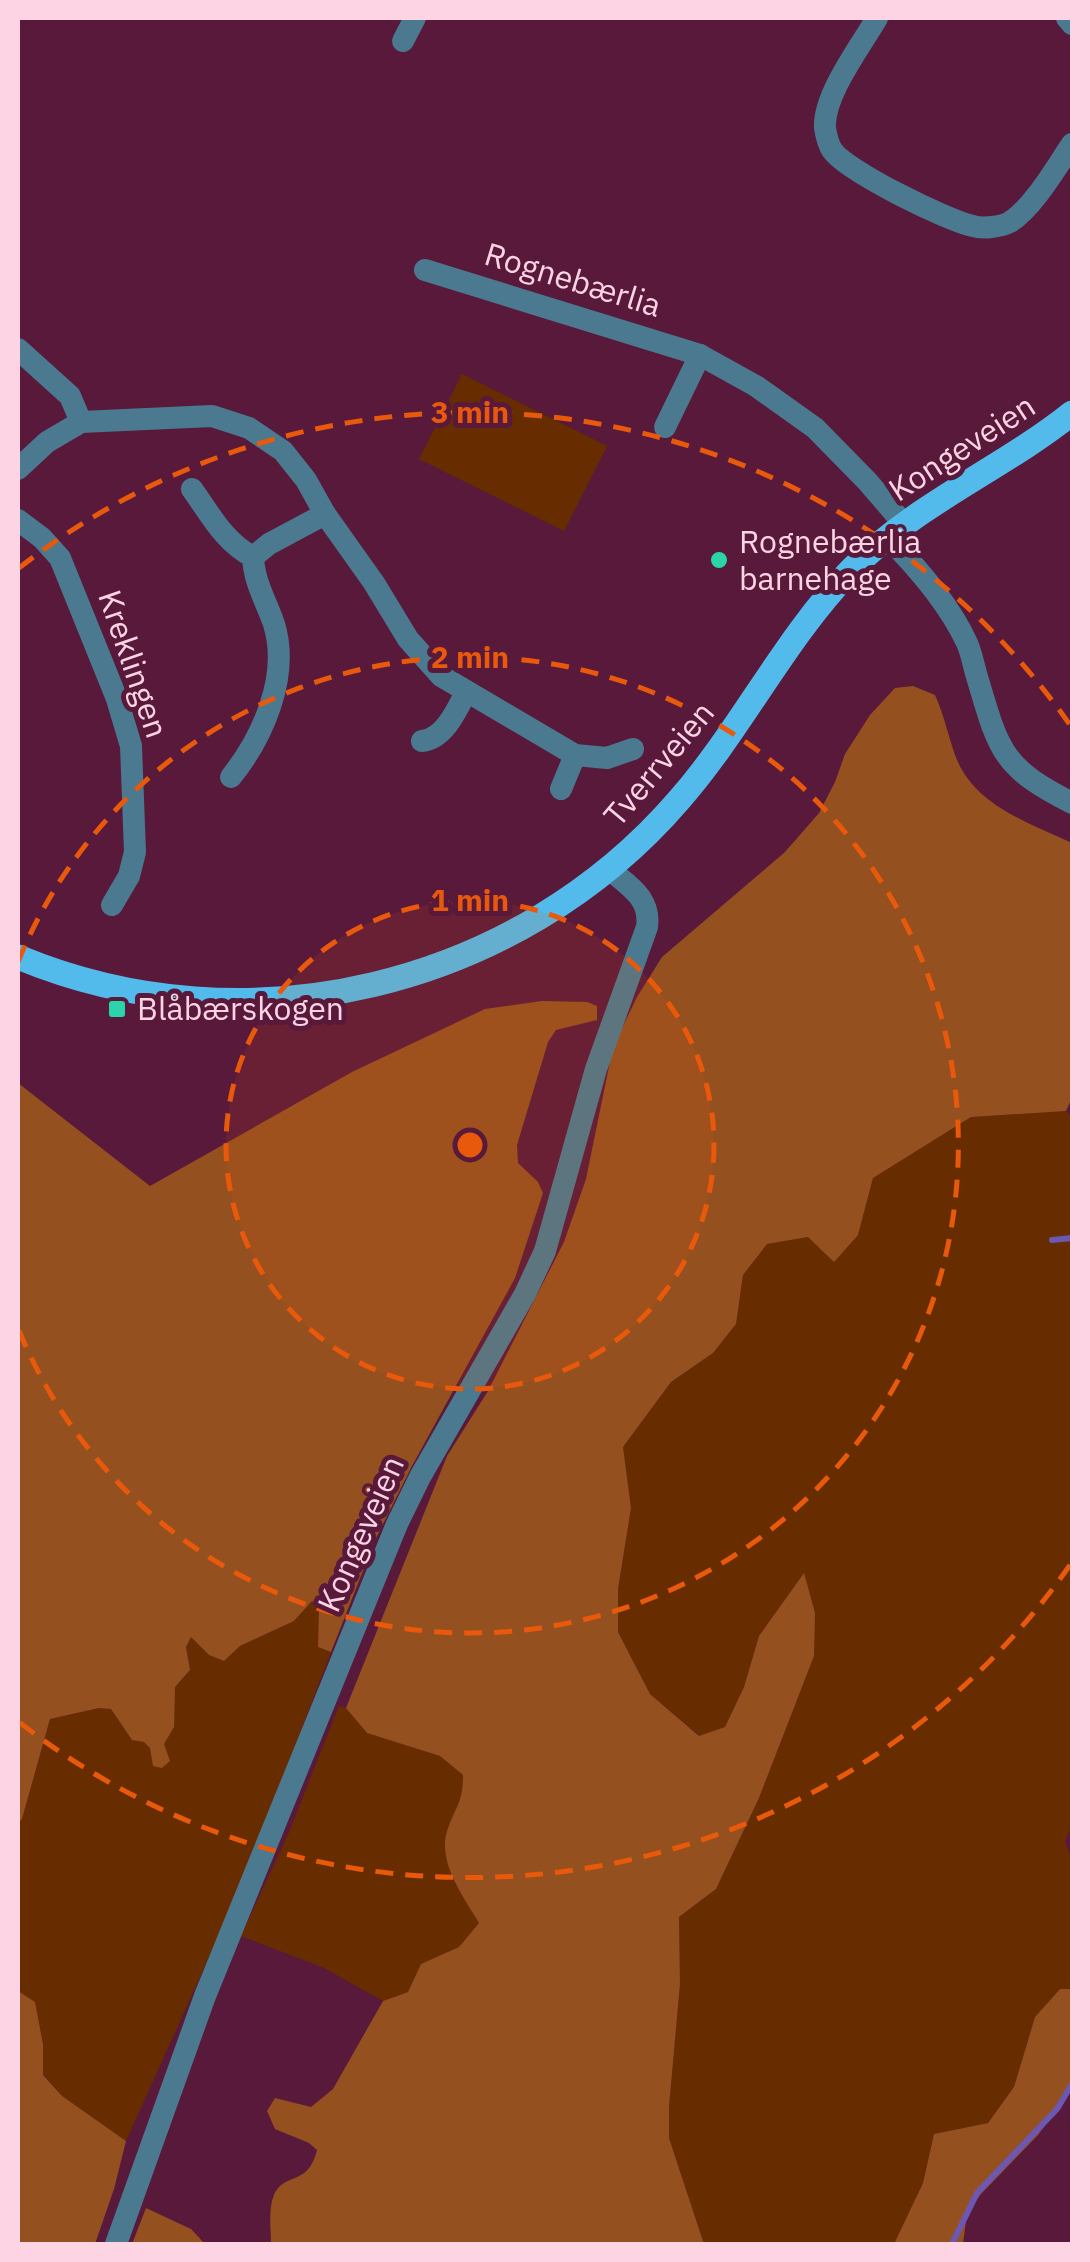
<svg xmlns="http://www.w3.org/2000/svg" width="1090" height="2262" viewBox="0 0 1090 2262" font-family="'IBM Plex Sans',sans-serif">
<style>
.green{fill:#672d00}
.forest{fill:#955020}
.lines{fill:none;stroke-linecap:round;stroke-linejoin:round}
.stream{stroke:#6c57b2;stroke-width:6}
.minor{stroke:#4a7990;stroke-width:22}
.major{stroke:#53bbeb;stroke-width:25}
.ring{fill:none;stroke:#e8590c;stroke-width:5;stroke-dasharray:18 12}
.poi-dot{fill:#2ad5ac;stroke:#58193b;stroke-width:4}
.labels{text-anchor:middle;stroke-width:10;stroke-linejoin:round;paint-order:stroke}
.street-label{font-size:32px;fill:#fcd4e4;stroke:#58193b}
.poi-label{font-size:32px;fill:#fcd4e4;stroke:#58193b;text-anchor:start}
.centre{fill:#e8590c;stroke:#58193b;stroke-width:5}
.ring-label{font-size:30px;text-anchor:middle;font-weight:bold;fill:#e8590c;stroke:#58193b;stroke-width:10;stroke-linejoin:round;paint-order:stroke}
</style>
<rect width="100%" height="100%" fill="#58193b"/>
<g class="green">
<path d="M 462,374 L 607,446 L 564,531 L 419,459 Z"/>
<path d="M 1066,1111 L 1072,1116 L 1072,1825 L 1065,1842 L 1072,1860 L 1072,1989 L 1060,1989 L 1035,2017 L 1014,2087 L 988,2123 L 934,2134 L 923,2183 L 894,2244 L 704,2244 L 669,2138 L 669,2107 L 680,1984 L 679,1917 L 716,1889 L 759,1798 L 814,1656 L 803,1575 L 759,1636 L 744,1687 L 725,1727 L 700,1736 L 650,1694 L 618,1632 L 618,1589 L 631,1508 L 623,1447 L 671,1382 L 713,1353 L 736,1324 L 743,1275 L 767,1244 L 808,1237 L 858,1235 L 873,1178 L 971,1117 Z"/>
<path d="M 312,1601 L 319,1606 L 318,1647 L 331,1652 L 242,1884 L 126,2141 L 62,2096 L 43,2074 L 43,2044 L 35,2003 L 18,1991 L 18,1823 L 22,1819 L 50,1719 L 99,1708 L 111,1709 L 132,1740 L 144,1742 L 150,1748 C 181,1738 171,1714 175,1687 L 190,1670 L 186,1647 L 191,1636 L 209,1655 L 224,1661 L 240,1646 L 294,1621 Z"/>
<path d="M 339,1706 L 346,1708 L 367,1733 L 440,1756 L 463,1775 L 463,1799 L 447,1830 L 455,1883 L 479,1923 L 459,1947 L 421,1964 L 408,1992 L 383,2001 L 324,1968 L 241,1936 L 290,1830 Z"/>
</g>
<g class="forest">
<path d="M 913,686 L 935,695 C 944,715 948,735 955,755 C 974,806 1028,822 1072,843 L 1072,1098 L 1066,1111 L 971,1117 L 873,1178 L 858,1235 L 834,1262 L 808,1237 L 767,1244 L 743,1275 L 736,1324 L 713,1353 L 671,1382 L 623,1447 L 631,1508 L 618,1589 L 618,1632 L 650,1694 L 699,1736 L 725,1727 L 744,1687 L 759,1636 L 804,1573 L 815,1613 L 814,1656 L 759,1798 L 716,1889 L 679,1917 L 680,1984 L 669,2107 L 669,2138 L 704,2244 L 271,2244 C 271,2229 268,2209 274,2195 C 285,2171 308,2187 317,2150 L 309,2143 L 275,2129 L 267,2111 L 275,2098 L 311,2107 L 333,2089 L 383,2001 L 408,1992 L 421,1964 L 459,1947 L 479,1923 C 463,1896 436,1861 448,1828 C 457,1804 463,1802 463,1775 L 440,1756 L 367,1733 L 346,1708 L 447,1456 L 488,1391 L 564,1242 L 586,1179 L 613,1047 L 637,997 L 662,957 L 785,852 L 819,813 L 835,782 L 845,754 L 870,715 L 895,688 Z"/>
<path d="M 542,1001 L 587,1002 L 597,1006 L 597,1020 L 556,1030 L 548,1042 L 517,1145 L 518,1163 L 538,1182 L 543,1193 L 515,1278 L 412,1466 L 376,1538 L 331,1652 L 318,1647 L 319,1606 L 312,1601 L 294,1621 L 240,1646 L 224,1661 L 209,1655 L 191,1637 L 186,1647 L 190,1670 L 175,1687 L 174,1727 L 164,1744 L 170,1761 L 162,1768 L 153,1766 L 150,1748 L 144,1742 L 132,1740 L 111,1709 L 99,1708 L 50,1719 L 22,1819 L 18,1823 L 18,1083 L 150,1186 L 352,1072 L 485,1009 Z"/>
<path d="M 1060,1989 L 1072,1989 L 1072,2088 L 1038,2135 L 981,2194 L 967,2213 L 963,2244 L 894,2244 L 923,2183 L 934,2134 L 988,2123 L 1014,2087 L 1035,2017 Z"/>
<path d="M 18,1991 L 35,2002 L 43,2044 L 43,2075 L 62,2096 L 126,2141 L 114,2189 L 95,2244 L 18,2244 Z"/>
<path d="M 146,2208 L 191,2229 L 205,2244 L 132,2244 Z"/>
</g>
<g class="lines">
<g class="stream">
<path d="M 1052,1240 L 1072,1238"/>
<path d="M 952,2244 L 977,2193 L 1057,2109 L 1072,2084"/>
</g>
<g class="minor">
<path d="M 877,18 C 861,46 823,95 825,128 C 826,134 828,144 832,150 C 846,171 946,220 973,226 C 983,229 1001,227 1010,222 C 1033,208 1057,166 1072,144"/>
<path d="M 1067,18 L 1072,24"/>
<path d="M 403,41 L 415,18"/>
<path d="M 425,270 L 700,355 L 756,386 L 815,428 L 867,481 L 904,524"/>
<path d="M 18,349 L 70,396 L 81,422"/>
<path d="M 665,427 L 700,355"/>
<path d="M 18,469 L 47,442 L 81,422 L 212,416 L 249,428 L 283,451 L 306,480 L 325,514 L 374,583 L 408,639 L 441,676 L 575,755 L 607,758 L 633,749"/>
<path d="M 192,489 C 210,514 224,542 253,557 C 254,582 266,601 274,624 C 290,676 263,737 231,777"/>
<path d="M 18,520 L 42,538 L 60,558 L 117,699 L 131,746 L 135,852 L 129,876 L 112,905"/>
<path d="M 887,537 C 917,567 949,604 967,643 C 972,654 974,668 978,680 C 999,752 1003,768 1072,803"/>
<path d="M 253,557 L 269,544 L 325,514"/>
<path d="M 422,741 C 444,739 457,710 466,692"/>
<path d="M 561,789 L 575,755"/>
<path d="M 116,2244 L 205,1996 L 397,1524 L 420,1477 L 525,1294 L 545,1251 L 596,1069 L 647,927 C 651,898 629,886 609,869"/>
</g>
<path class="major" d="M 18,957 C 246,1052 517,988 679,800 C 742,728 784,639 851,570 C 914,505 1002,469 1072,413"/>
</g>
<circle cx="470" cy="1145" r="244" fill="#e8590c" fill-opacity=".12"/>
<g class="ring">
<circle cx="470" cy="1145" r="244"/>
<path d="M18 962A488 488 0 1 1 18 1328"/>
<path d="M1070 1565A732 732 0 0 1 19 1722M19 568A732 732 0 0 1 1070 725"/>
</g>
<g class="poi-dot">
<circle cx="719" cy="560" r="10"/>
<rect x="107" y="999" width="20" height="20" rx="5"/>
</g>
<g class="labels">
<g class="street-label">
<text transform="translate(573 280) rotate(17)" y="11">Rognebærlia</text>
<text transform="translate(962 448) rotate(-33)" y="11">Kongeveien</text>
<text transform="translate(133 664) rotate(71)" y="11">Kreklingen</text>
<text transform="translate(659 764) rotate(-50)" y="11">Tverrveien</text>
<text transform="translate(361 1534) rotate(-66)" y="11">Kongeveien</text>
</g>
<g class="poi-label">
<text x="739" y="553">Rognebærlia<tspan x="739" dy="37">barnehage</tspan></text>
<text x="137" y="1020">Blåbærskogen</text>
</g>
</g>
<circle cx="470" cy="1145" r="15" class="centre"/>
<g class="ring-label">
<text x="470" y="423">3 min</text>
<text x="470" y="668">2 min</text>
<text x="470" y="911">1 min</text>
</g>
<rect width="1090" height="2262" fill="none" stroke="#fcd4e4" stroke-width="40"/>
</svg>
